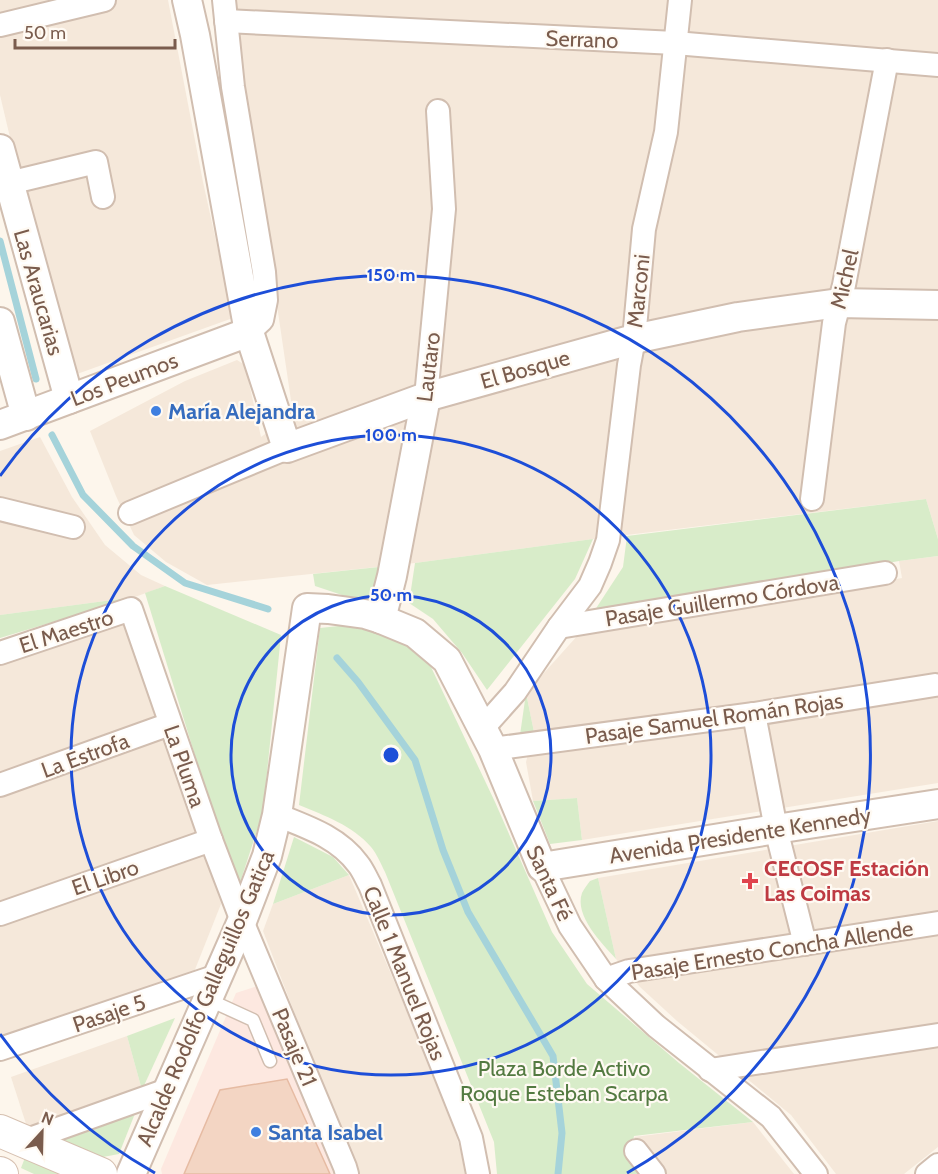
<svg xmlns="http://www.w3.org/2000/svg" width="938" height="1174" viewBox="0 0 938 1174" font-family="Cabin,sans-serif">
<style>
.residential{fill:#f5e8da}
.commercial{fill:#fde8e0}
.green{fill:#d8ecc9}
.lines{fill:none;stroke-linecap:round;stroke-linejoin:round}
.stream{stroke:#a5d3da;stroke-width:7}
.building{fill:#f3d5c3;stroke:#e6bba3;stroke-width:1.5}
.service-casing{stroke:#d1beb0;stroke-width:15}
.minor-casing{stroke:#d1beb0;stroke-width:26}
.tertiary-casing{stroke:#d1beb0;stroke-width:32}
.secondary-casing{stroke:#d6c0b0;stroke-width:34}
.service{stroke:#fff;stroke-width:12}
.minor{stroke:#fff;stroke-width:22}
.tertiary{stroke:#fff;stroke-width:28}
.secondary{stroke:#fff;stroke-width:32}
.ring{fill:none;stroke:#1d4ed8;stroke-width:3}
.shop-dot{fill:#3f7fe0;stroke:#fffaf3;stroke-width:2}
.health-dot{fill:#e0444e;stroke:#fffaf3;stroke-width:2}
.labels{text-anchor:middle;stroke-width:4.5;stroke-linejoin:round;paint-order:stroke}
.street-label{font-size:22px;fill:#7a5c4d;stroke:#fffaf3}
.shop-label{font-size:22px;font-weight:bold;fill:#366cbe;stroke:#fffaf3;text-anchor:start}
.health-label{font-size:22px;font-weight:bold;fill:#be3a42;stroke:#fffaf3;text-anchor:start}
.park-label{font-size:22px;fill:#537a41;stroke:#fffaf3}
.centre{fill:#1d4ed8;stroke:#fffaf3;stroke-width:3}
.ring-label{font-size:18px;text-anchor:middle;font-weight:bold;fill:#1d4ed8;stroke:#fffaf3;stroke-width:4.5;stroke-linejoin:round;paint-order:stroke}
</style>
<rect width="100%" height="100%" fill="#fdf6ec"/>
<g class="residential">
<path d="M 0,0 L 168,0 L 203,182 L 233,318 L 77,374 L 24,197 L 0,95 Z"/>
<path d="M 234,0 L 938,0 L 938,539 L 926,499 L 593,539 L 415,563 L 207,585 L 166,562 L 134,535 L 116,496 L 90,431 L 185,381 L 237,360 L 245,365 L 261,437 L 293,414 L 237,34 Z"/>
<path d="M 40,437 L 72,497 L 105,545 L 141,575 L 165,586 L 135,597 L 0,615 L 0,451 Z"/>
<path d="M 938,556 L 938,783 L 582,840 L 577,798 L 533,801 L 526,762 L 534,732 L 526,693 L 578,635 L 902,578 L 899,561 Z"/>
<path d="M 127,618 L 219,888 L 221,904 L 194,972 L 0,1037 L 0,662 Z"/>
<path d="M 938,821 L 938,1147 L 904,1174 L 836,1174 L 791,1115 L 677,1021 L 640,987 L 616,959 L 598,878 Z"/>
<path d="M 349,875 L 447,1106 L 461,1152 L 465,1174 L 354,1174 L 353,1165 L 263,931 L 273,904 Z"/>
<path d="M 127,1036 L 142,1090 L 27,1127 L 11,1077 Z"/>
<path d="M 753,1122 L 794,1174 L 666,1174 L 634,1137 Z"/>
</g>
<path class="commercial" d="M 261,985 L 334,1174 L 162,1174 L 161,1169 L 236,993 Z"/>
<g class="green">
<path d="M 926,499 L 938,539 L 938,556 L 899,561 L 591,616 L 623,567 L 627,536 Z"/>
<path d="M 593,539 L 575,579 L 487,690 L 462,653 L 433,619 L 409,603 L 415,563 Z"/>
<path d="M 379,567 L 373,597 L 360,601 L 315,586 L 313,574 Z"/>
<path d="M 165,586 L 281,635 L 263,812 L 237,892 L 145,593 Z"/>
<path d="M 135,597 L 0,638 L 0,615 Z"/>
<path d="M 357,624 L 397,638 L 431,667 L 495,802 L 552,932 L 587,984 L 679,1063 L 753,1122 L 634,1136 L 630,1156 L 645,1174 L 497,1174 L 494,1142 L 385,872 C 381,864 377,854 371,847 C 352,825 325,816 299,805 L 320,628 Z"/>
<path d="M 526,693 L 534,732 L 520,735 Z"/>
<path d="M 577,798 L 582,840 L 550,844 L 533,801 Z"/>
<path d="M 294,837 L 333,857 L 349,875 L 273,904 Z"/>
<path d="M 598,878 L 616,959 C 602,943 574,916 582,893 C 584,889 587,885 590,881 Z"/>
<path d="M 175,1018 L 142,1090 L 127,1036 Z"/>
<path d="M 136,1111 L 119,1154 L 103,1157 L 54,1138 Z"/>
<path d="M 26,1155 L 62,1174 L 34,1174 L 21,1168 Z"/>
</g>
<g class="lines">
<g class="stream">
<path d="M 0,241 L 36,379"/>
<path d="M 52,435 L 83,495 L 133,546 L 185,583 L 268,609"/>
<path d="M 337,658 L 358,682 L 415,760 L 443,850 L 468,912 L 553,1056 L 562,1133 L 558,1174"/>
</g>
</g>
<path class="building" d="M 287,1079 L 330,1174 L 184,1174 L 220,1090 Z"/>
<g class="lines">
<defs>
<path id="service" d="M 207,999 L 253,1020 L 270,1061"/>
<g id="minor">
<path d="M 224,0 L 233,87 L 264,272 L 266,300 L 262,320 L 249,332"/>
<path d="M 226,21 L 675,43 L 938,65"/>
<path d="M 0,25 L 104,0"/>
<path d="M 9,183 L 96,162 L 103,197"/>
<path d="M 426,397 L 444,209 L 438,111"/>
<path d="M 812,499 L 834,323 L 844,285 L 887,60"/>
<path d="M 0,509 L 73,527"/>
<path d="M 130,513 L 287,448"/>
<path d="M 559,627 L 885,573"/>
<path d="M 0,653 L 131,609 L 211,840 L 242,921 L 345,1167 L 347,1174"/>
<path d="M 754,714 L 776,829 L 805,944"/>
<path d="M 482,729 L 515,692 L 559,627 L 590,586 L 600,563 L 608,540 L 629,365 L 634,339 L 644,229 L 666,132 L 680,0"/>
<path d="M 493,749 L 754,714 L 935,685"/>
<path d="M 0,785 L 170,724"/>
<path d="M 277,815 C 307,827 338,837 358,864 C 363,870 366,878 370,885 L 471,1138 L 478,1174"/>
<path d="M 542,867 L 570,926 L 606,979 L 656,1026 L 771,1117 L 816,1174"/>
<path d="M 0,914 L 211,840"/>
<path d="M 606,979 L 629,971 L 938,923"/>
<path d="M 0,1049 L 217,976"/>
<path d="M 710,1070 L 938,1035"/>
<path d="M 24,1141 L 167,1090"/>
<path d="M 636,1151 L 654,1174"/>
<path d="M 927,1174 L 938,1165"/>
</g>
<g id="tertiary">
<path d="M 187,0 L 195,35 L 249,332 L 287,448 L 426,397 L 634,339 L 738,317 L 839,303 L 938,305"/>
<path d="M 0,149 L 69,399"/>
<path d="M 0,322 L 26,416"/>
<path d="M 0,425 L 249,332"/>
<path d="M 381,619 L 392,576 L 426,397"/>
<path d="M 131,1174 L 242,921 L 267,856 L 277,815 L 307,608 L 328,609 L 365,614 L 381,619 L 415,633 L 447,660 L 493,749 L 542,867 L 776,829 L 938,804"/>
</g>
<g id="secondary">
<path d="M 0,1131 L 101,1174"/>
<path d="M 0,1173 L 2,1174"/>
</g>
</defs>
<use href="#service" class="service-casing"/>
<use href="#minor" class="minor-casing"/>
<use href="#tertiary" class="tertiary-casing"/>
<use href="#secondary" class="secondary-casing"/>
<use href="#service" class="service"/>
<use href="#minor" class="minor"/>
<use href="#tertiary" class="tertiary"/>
<use href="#secondary" class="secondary"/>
</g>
<g class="ring">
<circle cx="391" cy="755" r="160"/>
<circle cx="391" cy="755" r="320"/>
<path d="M155 1173A480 480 0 0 1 0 1034M0 476A480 480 0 1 1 627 1173"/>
</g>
<g class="shop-dot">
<circle cx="156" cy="411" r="6"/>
<circle cx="256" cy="1132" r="6"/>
</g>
<path class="health-dot" d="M747 872h6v6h6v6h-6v6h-6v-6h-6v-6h6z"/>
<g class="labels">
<g class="street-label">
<text transform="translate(582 39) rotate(2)" y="8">Serrano</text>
<text transform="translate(844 279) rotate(-77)" y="8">Michel</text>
<text transform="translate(638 291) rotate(-84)" y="8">Marconi</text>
<text transform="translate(39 292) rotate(74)" y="8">Las Araucarias</text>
<text transform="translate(428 367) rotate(-83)" y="8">Lautaro</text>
<text transform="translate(525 369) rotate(-16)" y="8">El Bosque</text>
<text transform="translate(124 379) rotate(-21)" y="8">Los Peumos</text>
<text transform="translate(722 600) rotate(-9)" y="8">Pasaje Guillermo Córdova</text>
<text transform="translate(66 631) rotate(-18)" y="8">El Maestro</text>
<text transform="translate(714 718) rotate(-8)" y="8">Pasaje Samuel Román Rojas</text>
<text transform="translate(85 755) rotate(-20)" y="8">La Estrofa</text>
<text transform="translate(185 766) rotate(71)" y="8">La Pluma</text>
<text transform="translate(740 835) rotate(-9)" y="8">Avenida Presidente Kennedy</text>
<text transform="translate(105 877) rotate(-19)" y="8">El Libro</text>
<text transform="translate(550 883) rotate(65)" y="8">Santa Fé</text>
<text transform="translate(772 950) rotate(-9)" y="8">Pasaje Ernesto Concha Allende</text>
<text transform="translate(405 973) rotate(68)" y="8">Calle 1 Manuel Rojas</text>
<text transform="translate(205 998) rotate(-67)" y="8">Alcalde Rodolfo Galleguillos Gatica</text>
<text transform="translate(109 1013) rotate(-19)" y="8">Pasaje 5</text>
<text transform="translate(295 1047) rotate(67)" y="8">Pasaje 21</text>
</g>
<g class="shop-label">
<text x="168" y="419">María Alejandra</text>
<text x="268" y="1140">Santa Isabel</text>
</g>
<g class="health-label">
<text x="764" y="876">CECOSF Estación<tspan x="764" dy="25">Las Coimas</tspan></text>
</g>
<g class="park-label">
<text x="564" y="1076">Plaza Borde Activo<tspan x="564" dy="25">Roque Esteban Scarpa</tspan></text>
</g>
</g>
<circle cx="391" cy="755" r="9" class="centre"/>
<g class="ring-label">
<text x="391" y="281">150 m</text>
<text x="391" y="441">100 m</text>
<text x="391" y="601">50 m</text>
</g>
<g transform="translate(42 1132) rotate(22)" stroke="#fffaf3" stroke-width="4.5" paint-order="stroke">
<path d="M0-4.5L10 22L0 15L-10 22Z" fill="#7a5c4d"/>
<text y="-9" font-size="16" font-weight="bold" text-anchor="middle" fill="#7a5c4d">N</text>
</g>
<path d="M15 39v9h160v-9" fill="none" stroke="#7a5c4d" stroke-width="3"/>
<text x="24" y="39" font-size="18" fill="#7a5c4d" stroke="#fffaf3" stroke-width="4.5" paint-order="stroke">50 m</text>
</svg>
